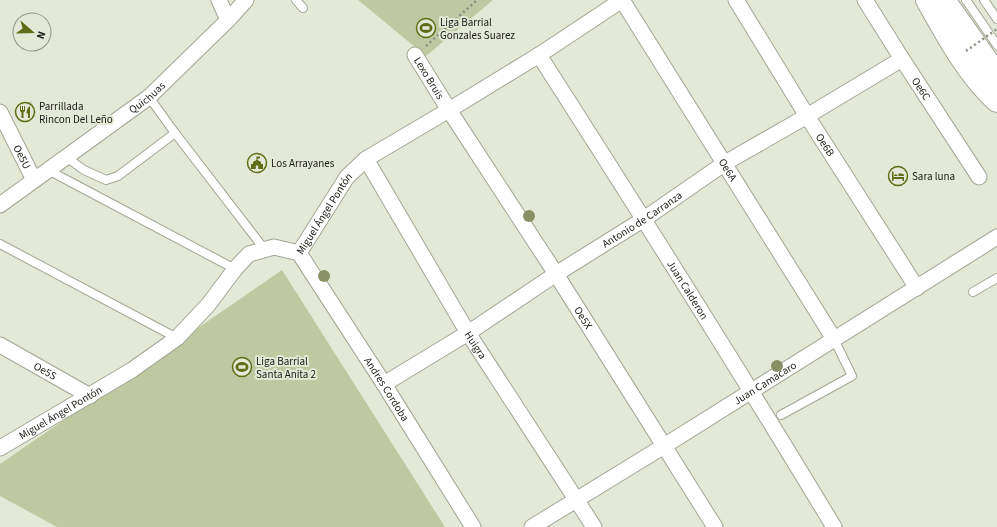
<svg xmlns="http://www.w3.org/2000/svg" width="997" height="527" viewBox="0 0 997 527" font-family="'Source Sans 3',sans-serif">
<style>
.green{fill:#bfc9a1}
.building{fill:#c2c6b5}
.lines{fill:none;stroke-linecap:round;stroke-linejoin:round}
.lane-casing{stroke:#a2a695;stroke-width:10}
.street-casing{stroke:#a2a695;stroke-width:17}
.primary-casing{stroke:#a2a695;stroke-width:24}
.path{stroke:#8c8f82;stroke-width:2.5;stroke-dasharray:2 3;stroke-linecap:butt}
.lane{stroke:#fff;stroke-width:8}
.street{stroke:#fff;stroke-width:15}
.primary{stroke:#fff;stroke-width:22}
.path-bridge{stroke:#8c8f82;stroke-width:2.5;stroke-dasharray:2 3;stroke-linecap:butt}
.tree{fill:#899067}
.labels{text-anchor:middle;stroke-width:4;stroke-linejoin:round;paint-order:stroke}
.poi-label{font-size:11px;fill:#1b1c16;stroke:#e4e9d7;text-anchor:start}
.street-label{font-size:11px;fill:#1b1c16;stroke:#e4e9d7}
</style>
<rect width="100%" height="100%" fill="#e4e9d7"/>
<g class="green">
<path d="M 358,0 L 493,0 L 426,56 Z"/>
<path d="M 282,270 L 445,527 L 57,527 L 0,496 L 0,464 Z"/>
</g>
<path class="building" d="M 31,101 L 36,113 L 19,122 L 14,110 Z"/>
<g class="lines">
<defs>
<g id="lane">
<path d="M 296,0 L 303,8"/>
<path d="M 966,0 L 997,45"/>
<path d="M 984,0 L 997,19"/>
<path d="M 149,97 L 175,133"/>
<path d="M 66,157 L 84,170 L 106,180 L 118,176 L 175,133 L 265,250"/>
<path d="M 48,170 L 235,269"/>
<path d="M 0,244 L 177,338"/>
<path d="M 973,292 L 997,278"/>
<path d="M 781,415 L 852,376 L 834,339"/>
</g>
<g id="street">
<path d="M 219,0 L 228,20"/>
<path id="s1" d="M 622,0 L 834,339"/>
<path id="s2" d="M 736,0 L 807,116 L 917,288"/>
<path id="s3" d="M 865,0 L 902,59 L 979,177"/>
<path id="s4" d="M 415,55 L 449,110 L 556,274 L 715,527"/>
<path id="s5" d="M 539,55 C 639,211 738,368 834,527"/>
<path id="s6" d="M 0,112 L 34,180"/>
<path id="s7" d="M 366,159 L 468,333 L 594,527"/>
<path id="s8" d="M 0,205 L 149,97 L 228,20 L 246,0"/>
<path id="s9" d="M 299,253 L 347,177 L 366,159 L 449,110 L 539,55 L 622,0"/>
<path id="s10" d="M 299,253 L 384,384 L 473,527"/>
<path id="s11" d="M 0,345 L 90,396"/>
<path id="s12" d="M 384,384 L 468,333 L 556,274 L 644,219 L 725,163 L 807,116 L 902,59"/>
<path id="s13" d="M 0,448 L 132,370 L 177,338 L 208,305 L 235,269 L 249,254 L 274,247 L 299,253"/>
<path id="s14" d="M 532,527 L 664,446 L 997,237"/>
</g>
<g id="primary">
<path d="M 927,0 C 946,34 968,75 997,101"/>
<path d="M 944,0 L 997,75"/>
</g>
</defs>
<use href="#lane" class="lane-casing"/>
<use href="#street" class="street-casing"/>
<use href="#primary" class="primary-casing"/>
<path class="path" d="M 426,46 L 477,0"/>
<use href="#lane" class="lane"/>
<use href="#street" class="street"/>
<use href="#primary" class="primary"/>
<path class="path-bridge" d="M 966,51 L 997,29"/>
</g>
<g class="tree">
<circle cx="529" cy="216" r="6"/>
<circle cx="324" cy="276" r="6"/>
<circle cx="777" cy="366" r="6"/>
</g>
<defs>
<symbol id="stadium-ring" viewBox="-11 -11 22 22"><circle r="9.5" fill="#e4e9d7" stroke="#5f6d16" stroke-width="1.5"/><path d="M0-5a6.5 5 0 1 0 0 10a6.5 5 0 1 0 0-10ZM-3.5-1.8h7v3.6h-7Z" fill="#5f6d16"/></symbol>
<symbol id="restaurant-ring" viewBox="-11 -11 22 22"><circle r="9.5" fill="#e4e9d7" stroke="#5f6d16" stroke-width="1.5"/><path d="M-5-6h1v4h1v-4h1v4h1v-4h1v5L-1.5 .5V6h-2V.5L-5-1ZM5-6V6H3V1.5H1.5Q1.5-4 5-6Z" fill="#5f6d16"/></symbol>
<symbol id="civic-ring" viewBox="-11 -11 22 22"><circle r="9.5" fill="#e4e9d7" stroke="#5f6d16" stroke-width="1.5"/><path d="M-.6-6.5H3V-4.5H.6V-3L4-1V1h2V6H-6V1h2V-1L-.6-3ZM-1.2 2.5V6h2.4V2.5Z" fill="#5f6d16"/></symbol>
<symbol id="hotel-ring" viewBox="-11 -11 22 22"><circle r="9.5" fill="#e4e9d7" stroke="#5f6d16" stroke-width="1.5"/><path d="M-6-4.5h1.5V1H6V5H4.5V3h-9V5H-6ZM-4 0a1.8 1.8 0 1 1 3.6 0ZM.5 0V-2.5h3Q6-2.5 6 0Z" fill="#5f6d16"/></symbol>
</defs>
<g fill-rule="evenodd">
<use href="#stadium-ring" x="415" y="17" width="22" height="22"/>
<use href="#restaurant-ring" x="14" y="101" width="22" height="22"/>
<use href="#civic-ring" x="246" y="152" width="22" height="22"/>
<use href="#hotel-ring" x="887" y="165" width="22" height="22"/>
<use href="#stadium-ring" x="231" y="356" width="22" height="22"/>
</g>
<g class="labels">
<g class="poi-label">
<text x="440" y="26">Liga Barrial<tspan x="440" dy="13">Gonzales Suarez</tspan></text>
<text x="39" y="110">Parrillada<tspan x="39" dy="13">Rincon Del Leño</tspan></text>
<text x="271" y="167">Los Arrayanes</text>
<text x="912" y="180">Sara luna</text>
<text x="256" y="365">Liga Barrial<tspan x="256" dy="13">Santa Anita 2</tspan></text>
</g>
<g class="street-label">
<text dy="4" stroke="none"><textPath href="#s4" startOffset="27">Lexo Bruis</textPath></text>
<text dy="4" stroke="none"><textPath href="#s3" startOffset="105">Oe6C</textPath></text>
<text dy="4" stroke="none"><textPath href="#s8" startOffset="182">Quichuas</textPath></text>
<text dy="4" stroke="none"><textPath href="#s2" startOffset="170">Oe6B</textPath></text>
<text dy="4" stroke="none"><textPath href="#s6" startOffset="50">Oe5U</textPath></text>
<text dy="4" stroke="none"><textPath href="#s1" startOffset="200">Oe6A</textPath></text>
<text dy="4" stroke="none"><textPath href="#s9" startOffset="47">Miguel Ángel Pontón</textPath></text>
<text dy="4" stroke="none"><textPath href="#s12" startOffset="306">Antonio de Carranza</textPath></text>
<text dy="4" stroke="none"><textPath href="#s5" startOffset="278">Juan Calderon</textPath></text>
<text dy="4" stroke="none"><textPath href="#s4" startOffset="312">Oe5X</textPath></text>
<text dy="4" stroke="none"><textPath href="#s7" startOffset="216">Huigra</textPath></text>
<text dy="4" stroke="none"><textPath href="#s11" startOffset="52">Oe5S</textPath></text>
<text dy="4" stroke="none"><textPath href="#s14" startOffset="274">Juan Camacaro</textPath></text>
<text dy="4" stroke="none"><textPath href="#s10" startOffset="162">Andres Cordoba</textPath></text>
<text dy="4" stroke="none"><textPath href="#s13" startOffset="70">Miguel Ángel Pontón</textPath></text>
</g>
</g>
<g transform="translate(32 32) rotate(110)"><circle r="19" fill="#e4e9d7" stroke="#94978a"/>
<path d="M0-3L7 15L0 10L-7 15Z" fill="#5f6d16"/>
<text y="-6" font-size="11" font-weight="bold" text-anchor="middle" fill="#1b1c16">N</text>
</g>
</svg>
